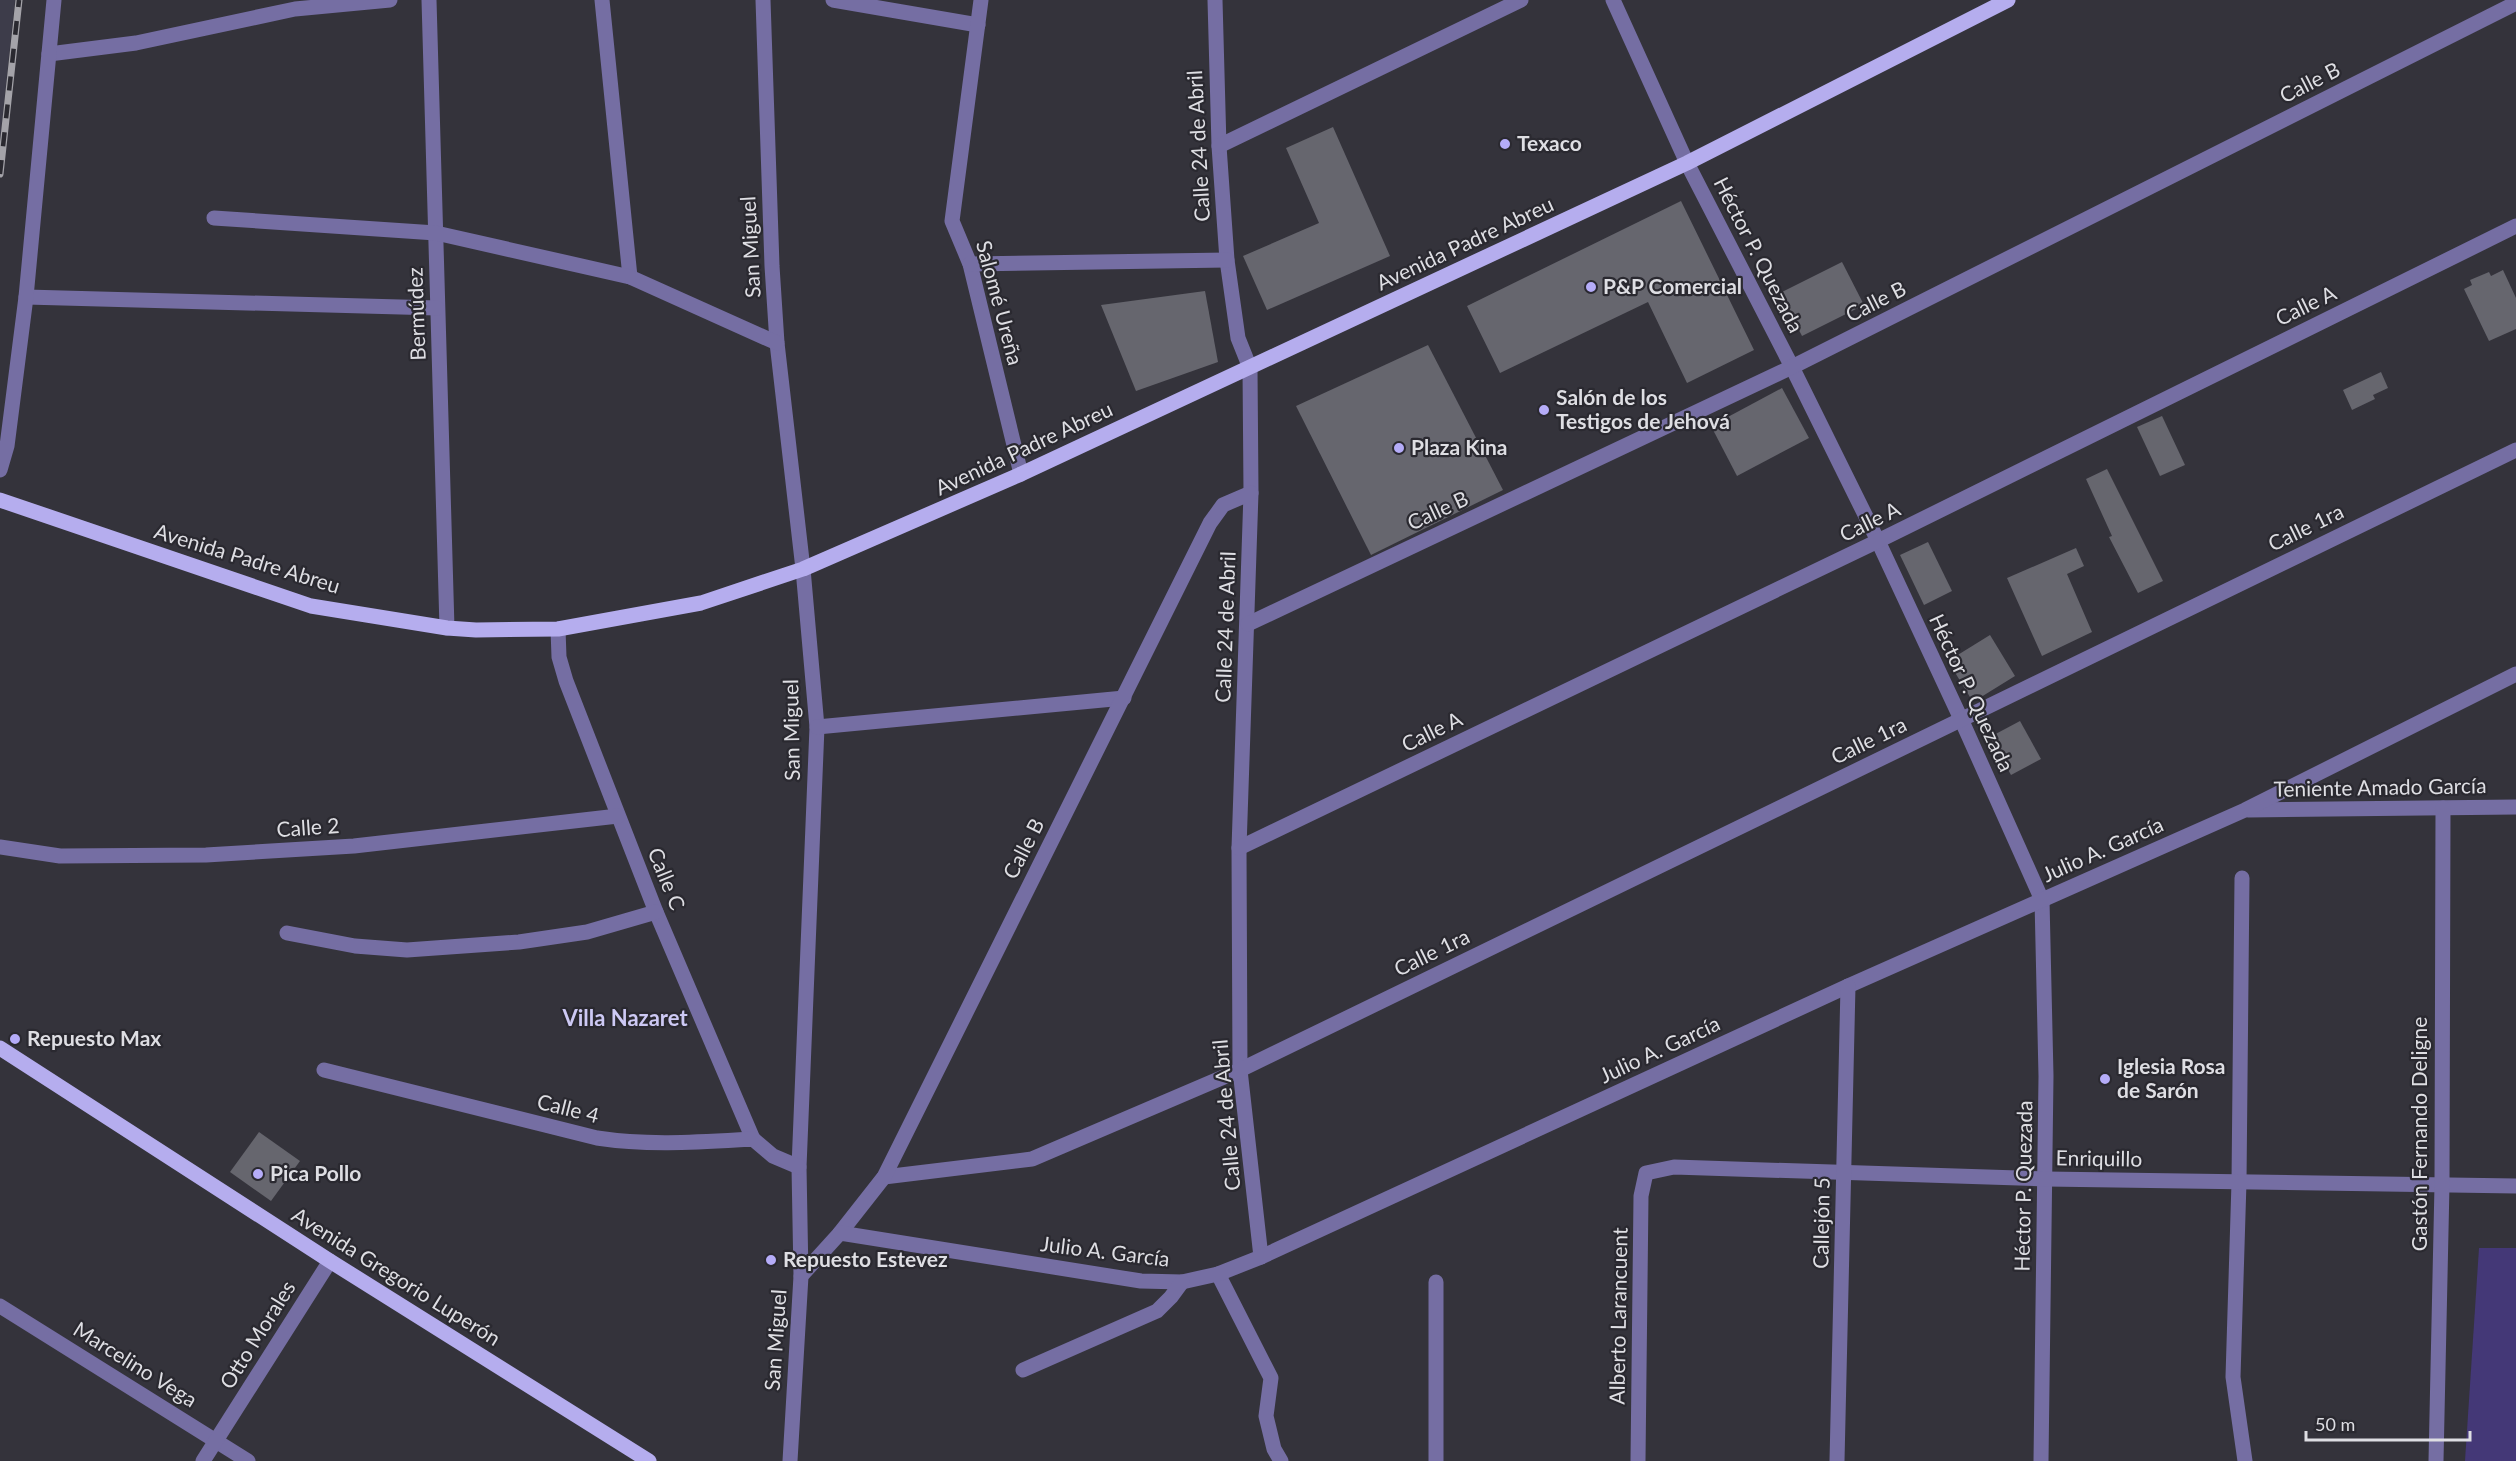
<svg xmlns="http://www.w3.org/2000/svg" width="2516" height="1461" viewBox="0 0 2516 1461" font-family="Lato,sans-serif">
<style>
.built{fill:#3d3c4a}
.green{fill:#443877}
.building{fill:#66666e}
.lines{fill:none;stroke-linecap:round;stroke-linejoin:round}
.minor{stroke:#756ea3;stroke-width:15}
.major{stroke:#b5adee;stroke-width:15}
.rail-casing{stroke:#a4a3a9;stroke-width:7}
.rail{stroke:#2a2930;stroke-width:4.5;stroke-dasharray:14;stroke-linecap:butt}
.poi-dot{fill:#b5acf8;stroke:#2a2930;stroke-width:2}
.labels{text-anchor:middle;stroke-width:4.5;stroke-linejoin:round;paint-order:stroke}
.street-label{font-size:21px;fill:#dedee3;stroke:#2a2930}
.poi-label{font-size:21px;font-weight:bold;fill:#dedee3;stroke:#2a2930;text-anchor:start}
.neighbourhood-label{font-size:22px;font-weight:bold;fill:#cdc9f4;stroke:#2a2930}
</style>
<rect width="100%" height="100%" fill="#34333b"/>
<path class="built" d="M 0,0 L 15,0 L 0,140 Z"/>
<path class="green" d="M 2479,1248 L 2516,1248 L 2516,1461 L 2465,1461 Z"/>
<g class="building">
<path d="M 1333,127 L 1390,256 L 1267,310 L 1243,256 L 1319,223 L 1286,148 Z"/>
<path d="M 1681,201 L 1754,350 L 1687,383 L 1648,302 L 1500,373 L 1467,306 Z"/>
<path d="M 1842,262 L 1864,305 L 1802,336 L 1780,293 Z"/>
<path d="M 2503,270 L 2516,298 L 2516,329 L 2489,341 L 2464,289 L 2472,285 L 2470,280 L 2489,272 L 2491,276 Z"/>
<path d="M 1205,291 L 1218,362 L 1136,391 L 1101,305 Z"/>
<path d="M 1428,345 L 1503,490 L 1371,555 L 1296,406 Z"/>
<path d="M 2381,372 L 2388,388 L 2373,395 L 2375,399 L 2352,410 L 2343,390 Z"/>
<path d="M 1782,388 L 1809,438 L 1737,476 L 1711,426 Z"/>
<path d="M 2162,416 L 2185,465 L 2160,476 L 2137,427 Z"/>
<path d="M 2107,469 L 2163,581 L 2138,593 L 2109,537 L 2112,536 L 2086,479 Z"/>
<path d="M 1928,542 L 1952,591 L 1924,605 L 1900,555 Z"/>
<path d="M 2076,548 L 2084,566 L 2067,574 L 2092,632 L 2042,656 L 2007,578 Z"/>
<path d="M 1990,635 L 2015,676 L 1973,702 L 1948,661 Z"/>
<path d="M 2020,721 L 2041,759 L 2011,775 L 1990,737 Z"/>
<path d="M 259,1132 L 300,1161 L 271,1201 L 230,1172 Z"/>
</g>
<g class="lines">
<g class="minor">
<path d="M 429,0 L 447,628"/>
<path d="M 602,0 L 630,277"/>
<path d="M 763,0 L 772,266 L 777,343 L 803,569 L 817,727 L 799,1167 L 801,1276 L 790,1461"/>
<path d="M 833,0 L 978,25"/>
<path d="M 981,0 L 952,221 L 970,264 L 1021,474"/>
<path d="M 1215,0 L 1219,146 L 1227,260 L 1238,338 L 1250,368 L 1251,493 L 1239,848 L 1240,1070 L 1261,1257"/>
<path d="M 1613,0 L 1687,163 L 1792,367 L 1878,541 L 1961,719 L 2042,900 L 2046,1076 L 2041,1461"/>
<path d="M 49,54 L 136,43 L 295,9 L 390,0"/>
<path d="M 1219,146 L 1521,0"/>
<path d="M 214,218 L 436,233 L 630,277 L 777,343"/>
<path d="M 970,264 L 1227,260"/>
<path d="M 26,297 L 437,308"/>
<path d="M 0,470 L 7,446 L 26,297 L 54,0"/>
<path d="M 1248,624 L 1792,367 L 2516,3"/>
<path d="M 558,629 L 559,657 L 566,681 L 656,912 L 753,1139"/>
<path d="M 817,727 L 1124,698"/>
<path d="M 2248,810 L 2516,807"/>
<path d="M 0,847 L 60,856 L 206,855 L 354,846 L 618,816"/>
<path d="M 1239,848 L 1878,541 L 2516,226"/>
<path d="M 2242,878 L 2239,1182 L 2233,1377 L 2245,1461"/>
<path d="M 287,933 L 355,946 L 407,950 L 519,942 L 587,932 L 656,912"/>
<path d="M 324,1070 L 597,1138 C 649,1146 700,1142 753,1139 L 773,1156 L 799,1167"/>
<path d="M 884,1177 L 1032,1159 L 1240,1070 L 2516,450"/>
<path d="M 840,1233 L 884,1177 L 1210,523 L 1223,505 L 1251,493"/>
<path d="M 1218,1274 L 1271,1378 L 1266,1416 L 1274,1449 L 1281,1461"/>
<path d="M 801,1276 L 840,1233 L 1141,1281 L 1182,1282 L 1218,1274 L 1261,1257 L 1848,986 L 2245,810 L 2516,674"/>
<path d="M 0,1306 L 248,1461"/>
<path d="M 1023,1370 L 1157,1311 L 1171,1297 L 1182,1282"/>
<path d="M 203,1461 L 330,1261"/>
<path d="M 1436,1461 L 1436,1282"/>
<path d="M 1638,1461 L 1641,1196 L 1646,1173 L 1674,1167 L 2046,1179 L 2516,1186"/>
<path d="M 1837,1461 L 1848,986"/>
<path d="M 2436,1461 L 2442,1185 L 2443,808"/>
</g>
<g class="major">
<path d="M 0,500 L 311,606 L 447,628 L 476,630 L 558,629 L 701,603 L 803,569 L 1021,474 L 1687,163 L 2008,0"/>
<path d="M 0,1048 L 330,1261 L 649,1461"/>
</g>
<defs>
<path id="rail" d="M 0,174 L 19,0"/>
</defs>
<use href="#rail" class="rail-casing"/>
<use href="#rail" class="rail"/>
</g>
<g class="poi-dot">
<circle cx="1505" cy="144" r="6"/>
<circle cx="1591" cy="287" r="6"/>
<circle cx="1544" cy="410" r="6"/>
<circle cx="1399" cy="448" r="6"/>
<circle cx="15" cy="1039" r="6"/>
<circle cx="2105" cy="1079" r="6"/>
<circle cx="258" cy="1174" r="6"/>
<circle cx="771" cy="1260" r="6"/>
</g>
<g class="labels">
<g class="street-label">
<text transform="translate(2310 83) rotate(-27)" y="7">Calle B</text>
<text transform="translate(1199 146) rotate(-93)" y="7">Calle 24 de Abril</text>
<text transform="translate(1465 244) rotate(-25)" y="7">Avenida Padre Abreu</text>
<text transform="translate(751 247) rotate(-93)" y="7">San Miguel</text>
<text transform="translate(1758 255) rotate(63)" y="7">Héctor P. Quezada</text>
<text transform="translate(1876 302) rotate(-27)" y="7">Calle B</text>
<text transform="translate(999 303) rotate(75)" y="7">Salomé Ureña</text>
<text transform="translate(2306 306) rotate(-26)" y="7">Calle A</text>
<text transform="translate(417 314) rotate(-92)" y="7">Bermúdez</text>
<text transform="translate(1024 449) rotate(-25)" y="7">Avenida Padre Abreu</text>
<text transform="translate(1438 511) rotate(-25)" y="7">Calle B</text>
<text transform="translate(1870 522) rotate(-26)" y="7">Calle A</text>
<text transform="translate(2306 528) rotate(-26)" y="7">Calle 1ra</text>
<text transform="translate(247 559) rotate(17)" y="7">Avenida Padre Abreu</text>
<text transform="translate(1226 627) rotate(-88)" y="7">Calle 24 de Abril</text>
<text transform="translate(1971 693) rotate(65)" y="7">Héctor P. Quezada</text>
<text transform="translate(792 730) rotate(-91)" y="7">San Miguel</text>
<text transform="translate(1432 732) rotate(-26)" y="7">Calle A</text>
<text transform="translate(1869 741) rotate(-26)" y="7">Calle 1ra</text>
<text transform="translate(2380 788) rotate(-1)" y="7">Teniente Amado García</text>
<text transform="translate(308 828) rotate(-4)" y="7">Calle 2</text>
<text transform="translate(1024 849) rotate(-63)" y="7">Calle B</text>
<text transform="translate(2103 850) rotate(-24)" y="7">Julio A. García</text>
<text transform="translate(666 879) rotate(68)" y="7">Calle C</text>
<text transform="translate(1432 953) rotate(-26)" y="7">Calle 1ra</text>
<text transform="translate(1660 1050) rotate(-25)" y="7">Julio A. García</text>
<text transform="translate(568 1109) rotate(14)" y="7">Calle 4</text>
<text transform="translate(1227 1115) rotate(-95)" y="7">Calle 24 de Abril</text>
<text transform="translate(2420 1134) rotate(-90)" y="7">Gastón Fernando Deligne</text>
<text transform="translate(2099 1159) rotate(1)" y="7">Enriquillo</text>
<text transform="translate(2024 1186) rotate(-89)" y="7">Héctor P. Quezada</text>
<text transform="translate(1822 1223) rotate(-89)" y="7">Callejón 5</text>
<text transform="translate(1105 1252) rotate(7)" y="7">Julio A. García</text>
<text transform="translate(396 1277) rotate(32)" y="7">Avenida Gregorio Luperón</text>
<text transform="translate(1619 1316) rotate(-89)" y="7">Alberto Larancuent</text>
<text transform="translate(258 1335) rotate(-58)" y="7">Otto Morales</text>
<text transform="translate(776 1340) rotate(-86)" y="7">San Miguel</text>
<text transform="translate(135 1365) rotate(32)" y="7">Marcelino Vega</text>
</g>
<g class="poi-label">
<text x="1517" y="151">Texaco</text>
<text x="1603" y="294">P&amp;P Comercial</text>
<text x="1556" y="405">Salón de los<tspan x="1556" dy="24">Testigos de Jehová</tspan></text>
<text x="1411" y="455">Plaza Kina</text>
<text x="27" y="1046">Repuesto Max</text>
<text x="2117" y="1074">Iglesia Rosa<tspan x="2117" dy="24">de Sarón</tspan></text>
<text x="270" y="1181">Pica Pollo</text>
<text x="783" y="1267">Repuesto Estevez</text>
</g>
<g class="neighbourhood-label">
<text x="625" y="1026">Villa Nazaret</text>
</g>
</g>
<path d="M2306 1431v9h164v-9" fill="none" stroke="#dedee3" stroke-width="3"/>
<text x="2315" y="1431" font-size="18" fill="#dedee3" stroke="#2a2930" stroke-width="4.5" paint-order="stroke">50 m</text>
</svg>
